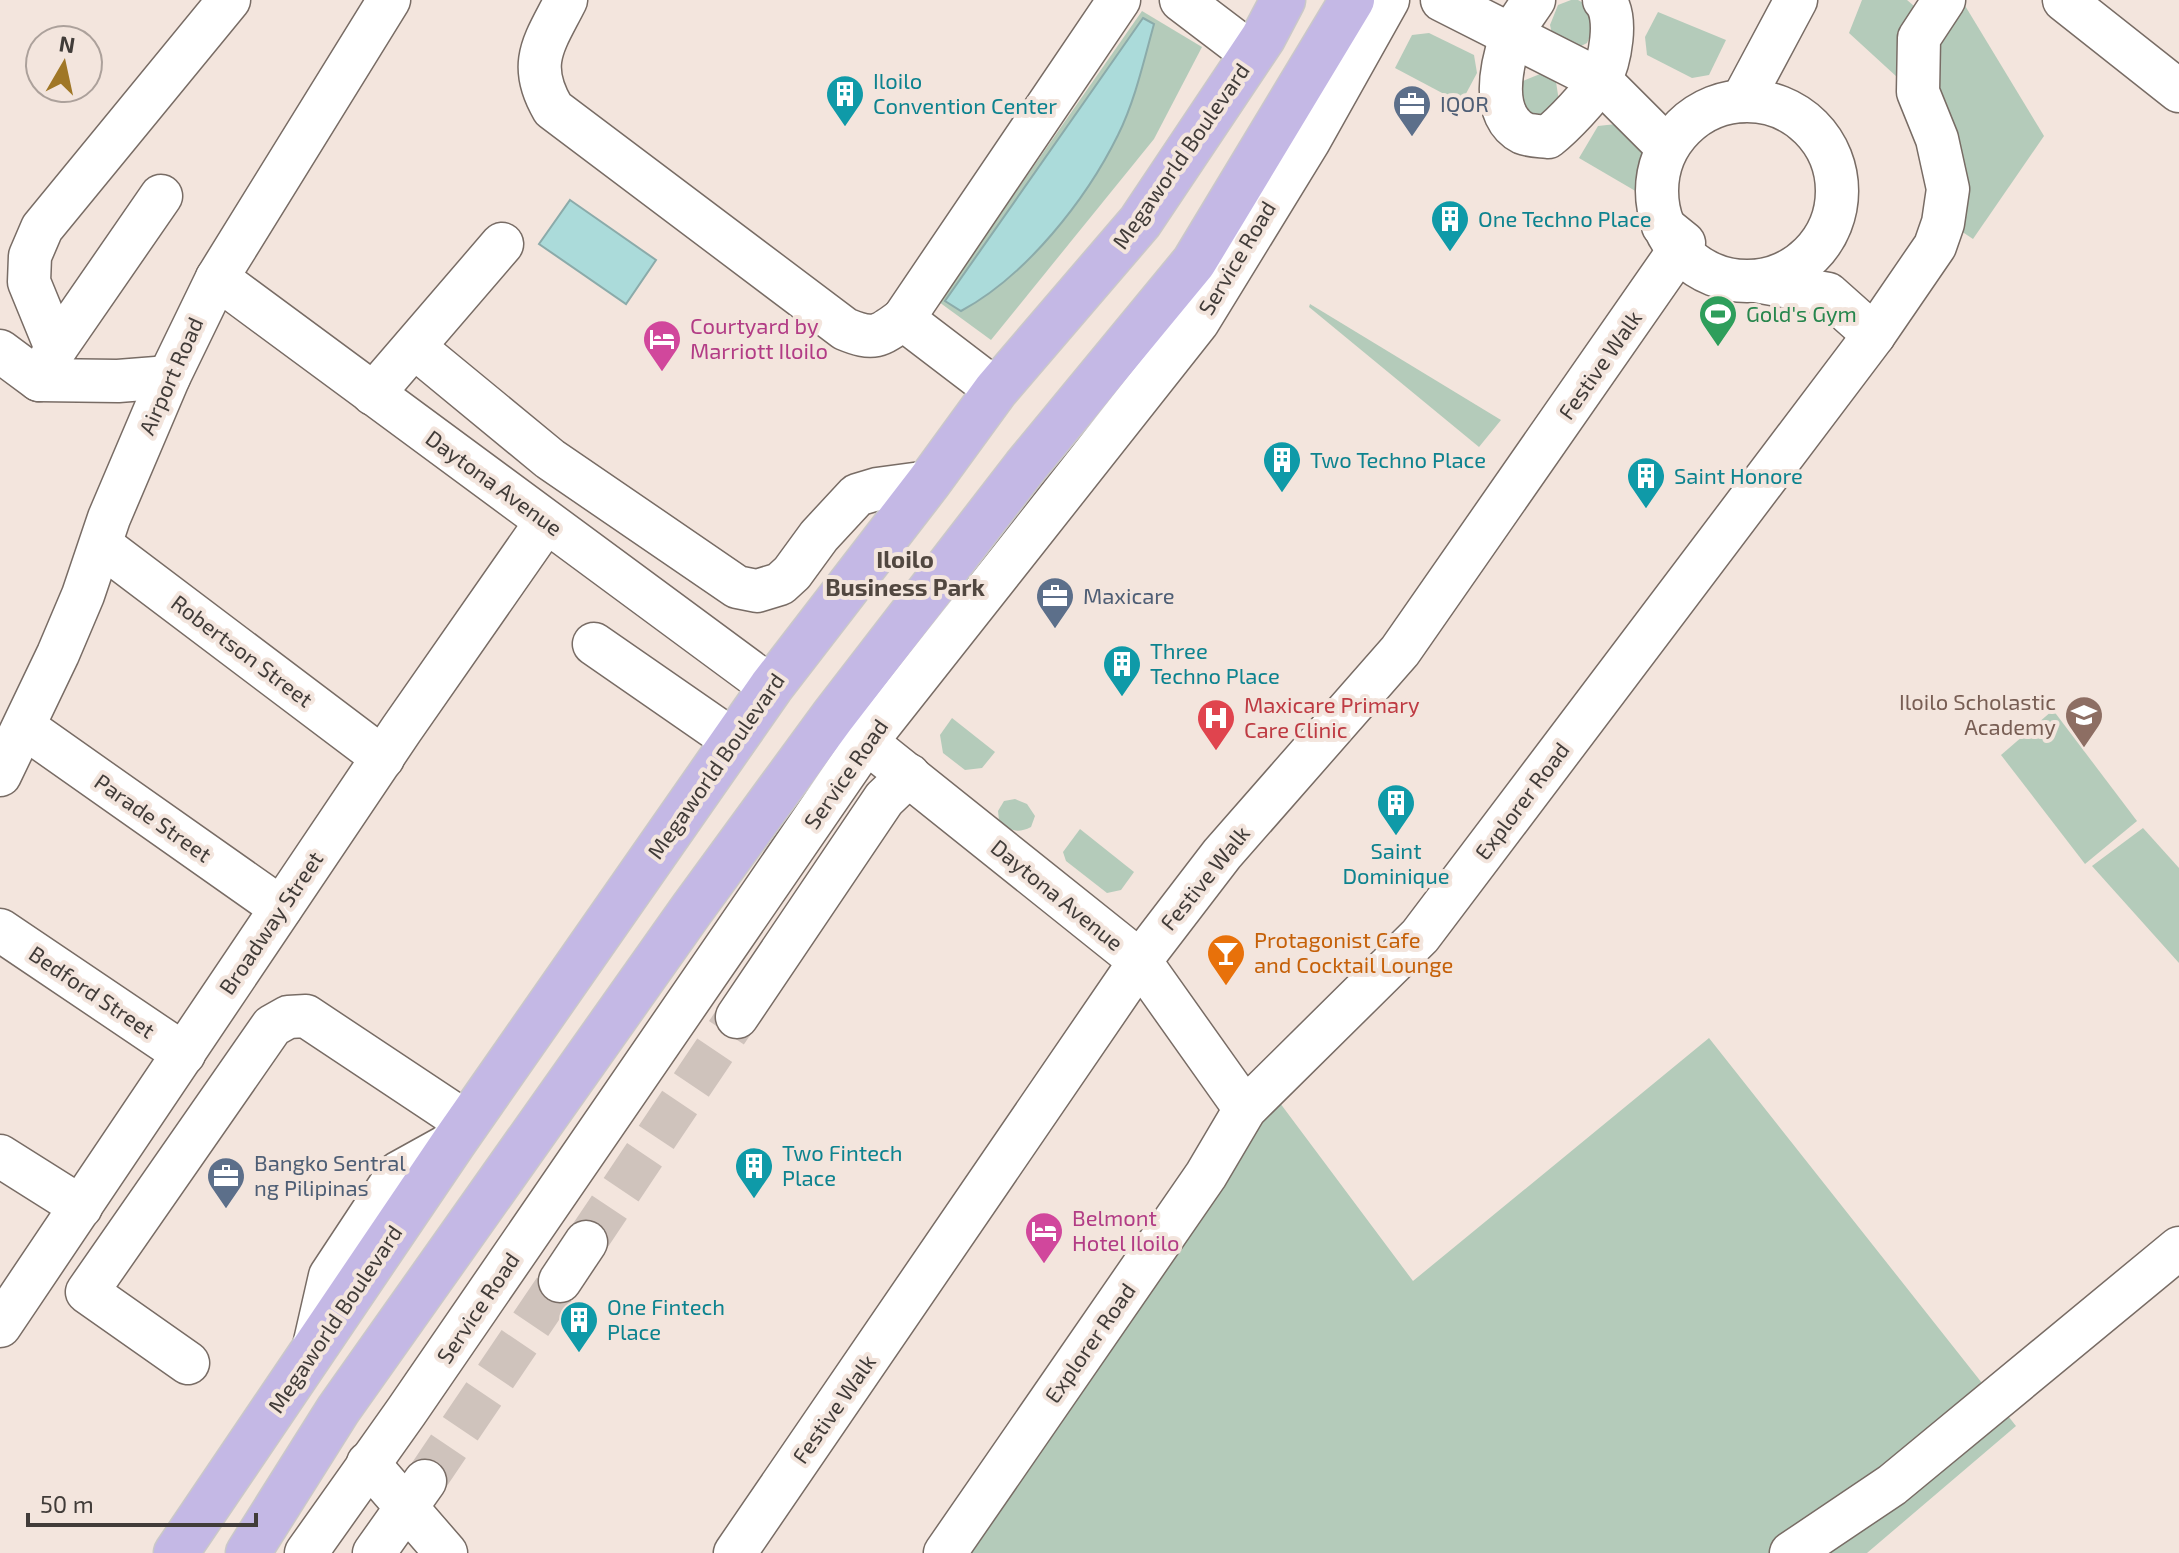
<svg xmlns="http://www.w3.org/2000/svg" width="2179" height="1553" viewBox="0 0 2179 1553" font-family="'Exo 2',sans-serif">
<style>
.green{fill:#b4cbba}
.water{fill:#abdbda;stroke:#8babaa;stroke-width:2}
.lines{fill:none;stroke-linecap:round;stroke-linejoin:round}
.minor-tunnel{stroke:#cfc3bc;stroke-width:42;stroke-dasharray:42 21;stroke-linecap:butt}
.minor-casing{stroke:#786c65;stroke-width:45}
.major-casing{stroke:#cac8c8;stroke-width:47}
.minor{stroke:#fff;stroke-width:42}
.major{stroke:#c4b8e5;stroke-width:44}
.labels{text-anchor:middle;stroke-width:8;stroke-linejoin:round;paint-order:stroke}
.culture-label{font-size:22px;fill:#0d838f;stroke:#f3e5dd;text-anchor:start}
.service-label{font-size:22px;fill:#4e5e75;stroke:#f3e5dd;text-anchor:start}
.street-label{font-size:22px;fill:#413c39;stroke:#f3e5dd}
.leisure-label{font-size:22px;fill:#27864d;stroke:#f3e5dd;text-anchor:start}
.hotel-label{font-size:22px;fill:#b23c85;stroke:#f3e5dd;text-anchor:start}
.education-label{font-size:22px;fill:#785e54;stroke:#f3e5dd;text-anchor:end}
.health-label{font-size:22px;fill:#be3a42;stroke:#f3e5dd;text-anchor:start}
.food-label{font-size:22px;fill:#c56008;stroke:#f3e5dd;text-anchor:start}
.neighbourhood-label{font-size:24px;font-weight:bold;fill:#514740;stroke:#f3e5dd}
</style>
<rect width="100%" height="100%" fill="#f3e5dd"/>
<g class="green">
<path d="M 1571,0 L 1578,0 L 1591,7 L 1594,26 L 1587,43 L 1571,51 L 1554,43 L 1550,25 L 1558,5 Z"/>
<path d="M 1862,0 L 1907,0 L 1914,6 C 1903,30 1899,51 1897,77 L 1849,33 Z"/>
<path d="M 1964,4 L 2044,136 L 1973,239 L 1961,231 L 1936,90 L 1940,38 Z"/>
<path d="M 1142,11 L 1202,47 L 1154,139 L 991,340 L 939,302 Z"/>
<path d="M 1658,12 L 1726,40 L 1709,75 L 1692,78 L 1647,55 L 1645,37 Z"/>
<path d="M 1429,33 L 1474,55 L 1477,73 L 1461,103 L 1395,68 L 1412,35 Z"/>
<path d="M 1540,74 L 1556,82 L 1559,101 L 1536,126 L 1514,100 L 1523,81 Z"/>
<path d="M 1616,124 L 1661,167 L 1644,196 L 1579,158 L 1598,126 Z"/>
<path d="M 1310,304 L 1501,420 L 1479,447 L 1309,307 Z"/>
<path d="M 2053,710 L 2137,821 L 2085,864 L 2001,755 Z"/>
<path d="M 952,718 L 995,752 L 982,768 L 965,770 L 943,753 L 940,735 Z"/>
<path d="M 1015,799 L 1027,804 L 1035,816 L 1031,827 C 1017,834 1010,831 999,820 L 998,811 L 1004,801 Z"/>
<path d="M 2143,828 L 2179,868 L 2179,963 L 2092,866 Z"/>
<path d="M 1080,829 L 1134,872 L 1121,890 L 1107,893 L 1066,861 L 1063,852 Z"/>
<path d="M 1709,1038 L 2016,1426 L 1867,1553 L 965,1553 L 1277,1099 L 1413,1281 Z"/>
</g>
<g class="water">
<path d="M 1143,18 L 1154,24 C 1144,60 1135,101 1118,135 C 1086,200 1026,276 961,311 L 945,301 Z"/>
<path d="M 570,200 L 656,260 L 626,304 L 539,244 Z"/>
</g>
<g class="lines">
<g class="minor-tunnel">
<path d="M 586,1242 L 737,1017"/>
<path d="M 425,1481 L 560,1281"/>
</g>
<defs>
<g id="minor">
<path d="M 566,0 C 545,42 526,63 553,109 L 845,329 C 874,341 879,337 903,319 L 996,390"/>
<path d="M 1181,0 L 1252,54"/>
<path d="M 1442,0 L 1600,80 L 1667,147"/>
<path d="M 1534,0 C 1527,11 1516,24 1511,37 C 1501,66 1490,116 1523,133 C 1530,136 1540,136 1548,137 C 1563,125 1590,97 1600,80 C 1610,62 1619,16 1604,0"/>
<path d="M 2064,0 L 2179,91"/>
<path d="M 1742,101 L 1796,0"/>
<circle cx="1747" cy="191" r="90"/>
<path d="M 217,278 L 771,687"/>
<path d="M 1756,281 L 1828,294 L 1874,335"/>
<path d="M 903,319 L 1119,0"/>
<path d="M 414,347 L 550,459 L 737,587 L 757,591 L 780,584 L 792,573 L 819,536 L 857,495 L 877,489 L 929,482"/>
<path d="M 56,348 L 29,282 L 30,256 L 42,228 L 229,0"/>
<path d="M 0,351 L 39,380 L 118,381 L 169,377"/>
<path d="M 39,380 L 56,348 L 161,196"/>
<path d="M 373,394 L 502,244"/>
<path d="M 101,545 L 383,758"/>
<path d="M 594,644 L 734,741"/>
<path d="M 845,725 L 1140,961 L 1245,1109"/>
<path d="M 24,727 L 281,908"/>
<path d="M 0,775 L 58,654 L 83,595 L 109,518 L 169,377 L 217,278 L 389,0"/>
<path d="M 0,930 L 184,1054"/>
<path d="M 737,1017 L 884,799 L 909,775"/>
<path d="M 0,1156 L 81,1207"/>
<path d="M 560,1281 L 586,1242"/>
<path d="M 0,1326 L 401,730 L 546,522"/>
<path d="M 314,1346 L 330,1276 L 398,1173 L 454,1142"/>
<path d="M 188,1363 L 87,1292 L 272,1026 L 288,1017 L 306,1016 L 467,1123"/>
<path d="M 368,1463 L 446,1553"/>
<path d="M 306,1553 L 406,1412 L 867,741 L 1198,322 L 1309,141 L 1388,0"/>
<path d="M 374,1553 L 425,1481"/>
<path d="M 735,1553 L 1140,961 L 1222,854 L 1400,651 L 1684,243 L 1663,226"/>
<path d="M 945,1553 L 1206,1175 L 1245,1109 L 1420,936 L 1874,335 L 1935,246 L 1943,223 L 1948,189 L 1937,139 L 1918,92 L 1919,38 L 1944,0"/>
<path d="M 1791,1553 L 1892,1485 L 2179,1248"/>
</g>
<g id="major">
<path d="M 176,1553 L 454,1142 L 771,687 L 929,482 L 996,390 L 1140,222 L 1263,38 L 1283,0"/>
<path d="M 248,1553 L 338,1410 L 692,909 L 833,716 L 1025,467 L 1194,262 L 1352,0"/>
</g>
</defs>
<use href="#minor" class="minor-casing"/>
<use href="#major" class="major-casing"/>
<use href="#minor" class="minor"/>
<use href="#major" class="major"/>
</g>
<defs>
<symbol id="building-pin" viewBox="-11 -11 22 30"><path d="M0 17L-7.5 6A9.5 9.5 0 1 1 7.5 6Z" fill="#0f9aa8" stroke="#f3e5dd"/><path d="M-4-6H4V6H1V3H-1V6H-4ZM-2.5-4.3h1.7v1.8h-1.7ZM.8-4.3h1.7v1.8H.8ZM-2.5-1h1.7V.8h-1.7ZM.8-1h1.7V.8H.8Z" fill="#fff"/></symbol>
<symbol id="office-pin" viewBox="-11 -11 22 30"><path d="M0 17L-7.5 6A9.5 9.5 0 1 1 7.5 6Z" fill="#5c6f8a" stroke="#f3e5dd"/><path d="M-6-3h4V-5.5h4V-3h4V5H-6ZM-1-4.5V-3h2v-1.5ZM-6 0V1H6V0Z" fill="#fff"/></symbol>
<symbol id="stadium-pin" viewBox="-11 -11 22 30"><path d="M0 17L-7.5 6A9.5 9.5 0 1 1 7.5 6Z" fill="#2e9e5b" stroke="#f3e5dd"/><path d="M0-5a6.5 5 0 1 0 0 10a6.5 5 0 1 0 0-10ZM-3.5-1.8h7v3.6h-7Z" fill="#fff"/></symbol>
<symbol id="hotel-pin" viewBox="-11 -11 22 30"><path d="M0 17L-7.5 6A9.5 9.5 0 1 1 7.5 6Z" fill="#d1479c" stroke="#f3e5dd"/><path d="M-6-4.5h1.5V1H6V5H4.5V3h-9V5H-6ZM-4 0a1.8 1.8 0 1 1 3.6 0ZM.5 0V-2.5h3Q6-2.5 6 0Z" fill="#fff"/></symbol>
<symbol id="school-pin" viewBox="-11 -11 22 30"><path d="M0 17L-7.5 6A9.5 9.5 0 1 1 7.5 6Z" fill="#8d6e63" stroke="#f3e5dd"/><path d="M0-5L7-2L0 1L-7-2ZM-4 1L0 2.5L4 1V4Q0 6-4 4Z" fill="#fff"/></symbol>
<symbol id="hospital-pin" viewBox="-11 -11 22 30"><path d="M0 17L-7.5 6A9.5 9.5 0 1 1 7.5 6Z" fill="#e0444e" stroke="#f3e5dd"/><path d="M-5-5h3v3.5h4V-5h3V5h-3V1.5h-4V5h-3Z" fill="#fff"/></symbol>
<symbol id="bar-pin" viewBox="-11 -11 22 30"><path d="M0 17L-7.5 6A9.5 9.5 0 1 1 7.5 6Z" fill="#e8710a" stroke="#f3e5dd"/><path d="M-6-5H6L.8 .8V4.5H3.5V6h-7V4.5H-.8V.8Z" fill="#fff"/></symbol>
</defs>
<g fill-rule="evenodd">
<use href="#building-pin" x="823" y="72" width="44" height="60"/>
<use href="#office-pin" x="1390" y="82" width="44" height="60"/>
<use href="#building-pin" x="1428" y="197" width="44" height="60"/>
<use href="#stadium-pin" x="1696" y="292" width="44" height="60"/>
<use href="#hotel-pin" x="640" y="317" width="44" height="60"/>
<use href="#building-pin" x="1260" y="438" width="44" height="60"/>
<use href="#building-pin" x="1624" y="454" width="44" height="60"/>
<use href="#office-pin" x="1033" y="574" width="44" height="60"/>
<use href="#building-pin" x="1100" y="642" width="44" height="60"/>
<use href="#school-pin" x="2062" y="693" width="44" height="60"/>
<use href="#hospital-pin" x="1194" y="696" width="44" height="60"/>
<use href="#building-pin" x="1374" y="781" width="44" height="60"/>
<use href="#bar-pin" x="1204" y="931" width="44" height="60"/>
<use href="#building-pin" x="732" y="1144" width="44" height="60"/>
<use href="#office-pin" x="204" y="1154" width="44" height="60"/>
<use href="#hotel-pin" x="1022" y="1209" width="44" height="60"/>
<use href="#building-pin" x="557" y="1298" width="44" height="60"/>
</g>
<g class="labels">
<g class="culture-label">
<text x="873" y="89">Iloilo<tspan x="873" dy="25">Convention Center</tspan></text>
<text x="1478" y="227">One Techno Place</text>
<text x="1310" y="468">Two Techno Place</text>
<text x="1674" y="484">Saint Honore</text>
<text x="1150" y="659">Three<tspan x="1150" dy="25">Techno Place</tspan></text>
<text x="1396" y="859" text-anchor="middle">Saint<tspan x="1396" dy="25">Dominique</tspan></text>
<text x="782" y="1161">Two Fintech<tspan x="782" dy="25">Place</tspan></text>
<text x="607" y="1315">One Fintech<tspan x="607" dy="25">Place</tspan></text>
</g>
<g class="service-label">
<text x="1440" y="112">IQOR</text>
<text x="1083" y="604">Maxicare</text>
<text x="254" y="1171">Bangko Sentral<tspan x="254" dy="25">ng Pilipinas</tspan></text>
</g>
<g class="street-label">
<text transform="translate(1181 156) rotate(-55)" y="8">Megaworld Boulevard</text>
<text transform="translate(1237 258) rotate(-59)" y="8">Service Road</text>
<text transform="translate(1600 365) rotate(-55)" y="8">Festive Walk</text>
<text transform="translate(171 376) rotate(-66)" y="8">Airport Road</text>
<text transform="translate(494 483) rotate(36)" y="8">Daytona Avenue</text>
<text transform="translate(242 651) rotate(37)" y="8">Robertson Street</text>
<text transform="translate(716 766) rotate(-55)" y="8">Megaworld Boulevard</text>
<text transform="translate(846 774) rotate(-55)" y="8">Service Road</text>
<text transform="translate(1522 801) rotate(-53)" y="8">Explorer Road</text>
<text transform="translate(153 818) rotate(35)" y="8">Parade Street</text>
<text transform="translate(1205 878) rotate(-51)" y="8">Festive Walk</text>
<text transform="translate(1057 895) rotate(39)" y="8">Daytona Avenue</text>
<text transform="translate(271 923) rotate(-56)" y="8">Broadway Street</text>
<text transform="translate(92 992) rotate(34)" y="8">Bedford Street</text>
<text transform="translate(478 1308) rotate(-56)" y="8">Service Road</text>
<text transform="translate(335 1319) rotate(-56)" y="8">Megaworld Boulevard</text>
<text transform="translate(1090 1343) rotate(-55)" y="8">Explorer Road</text>
<text transform="translate(834 1409) rotate(-55)" y="8">Festive Walk</text>
</g>
<g class="leisure-label">
<text x="1746" y="322">Gold's Gym</text>
</g>
<g class="hotel-label">
<text x="690" y="334">Courtyard by<tspan x="690" dy="25">Marriott Iloilo</tspan></text>
<text x="1072" y="1226">Belmont<tspan x="1072" dy="25">Hotel Iloilo</tspan></text>
</g>
<g class="education-label">
<text x="2056" y="710">Iloilo Scholastic<tspan x="2056" dy="25">Academy</tspan></text>
</g>
<g class="health-label">
<text x="1244" y="713">Maxicare Primary<tspan x="1244" dy="25">Care Clinic</tspan></text>
</g>
<g class="food-label">
<text x="1254" y="948">Protagonist Cafe<tspan x="1254" dy="25">and Cocktail Lounge</tspan></text>
</g>
<g class="neighbourhood-label">
<text x="905" y="568">Iloilo<tspan x="905" dy="28">Business Park</tspan></text>
</g>
</g>
<g transform="translate(64 64) rotate(9)"><circle r="38" fill="#f3e5dd" stroke="#aca19b" stroke-width="2"/>
<path d="M0-6L14 30L0 20L-14 30Z" fill="#a07726"/>
<text y="-12" font-size="22" font-weight="bold" text-anchor="middle" fill="#413c39">N</text>
</g>
<path d="M28 1513v12h228v-12" fill="none" stroke="#413c39" stroke-width="4"/>
<text x="40" y="1513" font-size="24" fill="#413c39" stroke="#f3e5dd" stroke-width="6" paint-order="stroke">50 m</text>
</svg>
